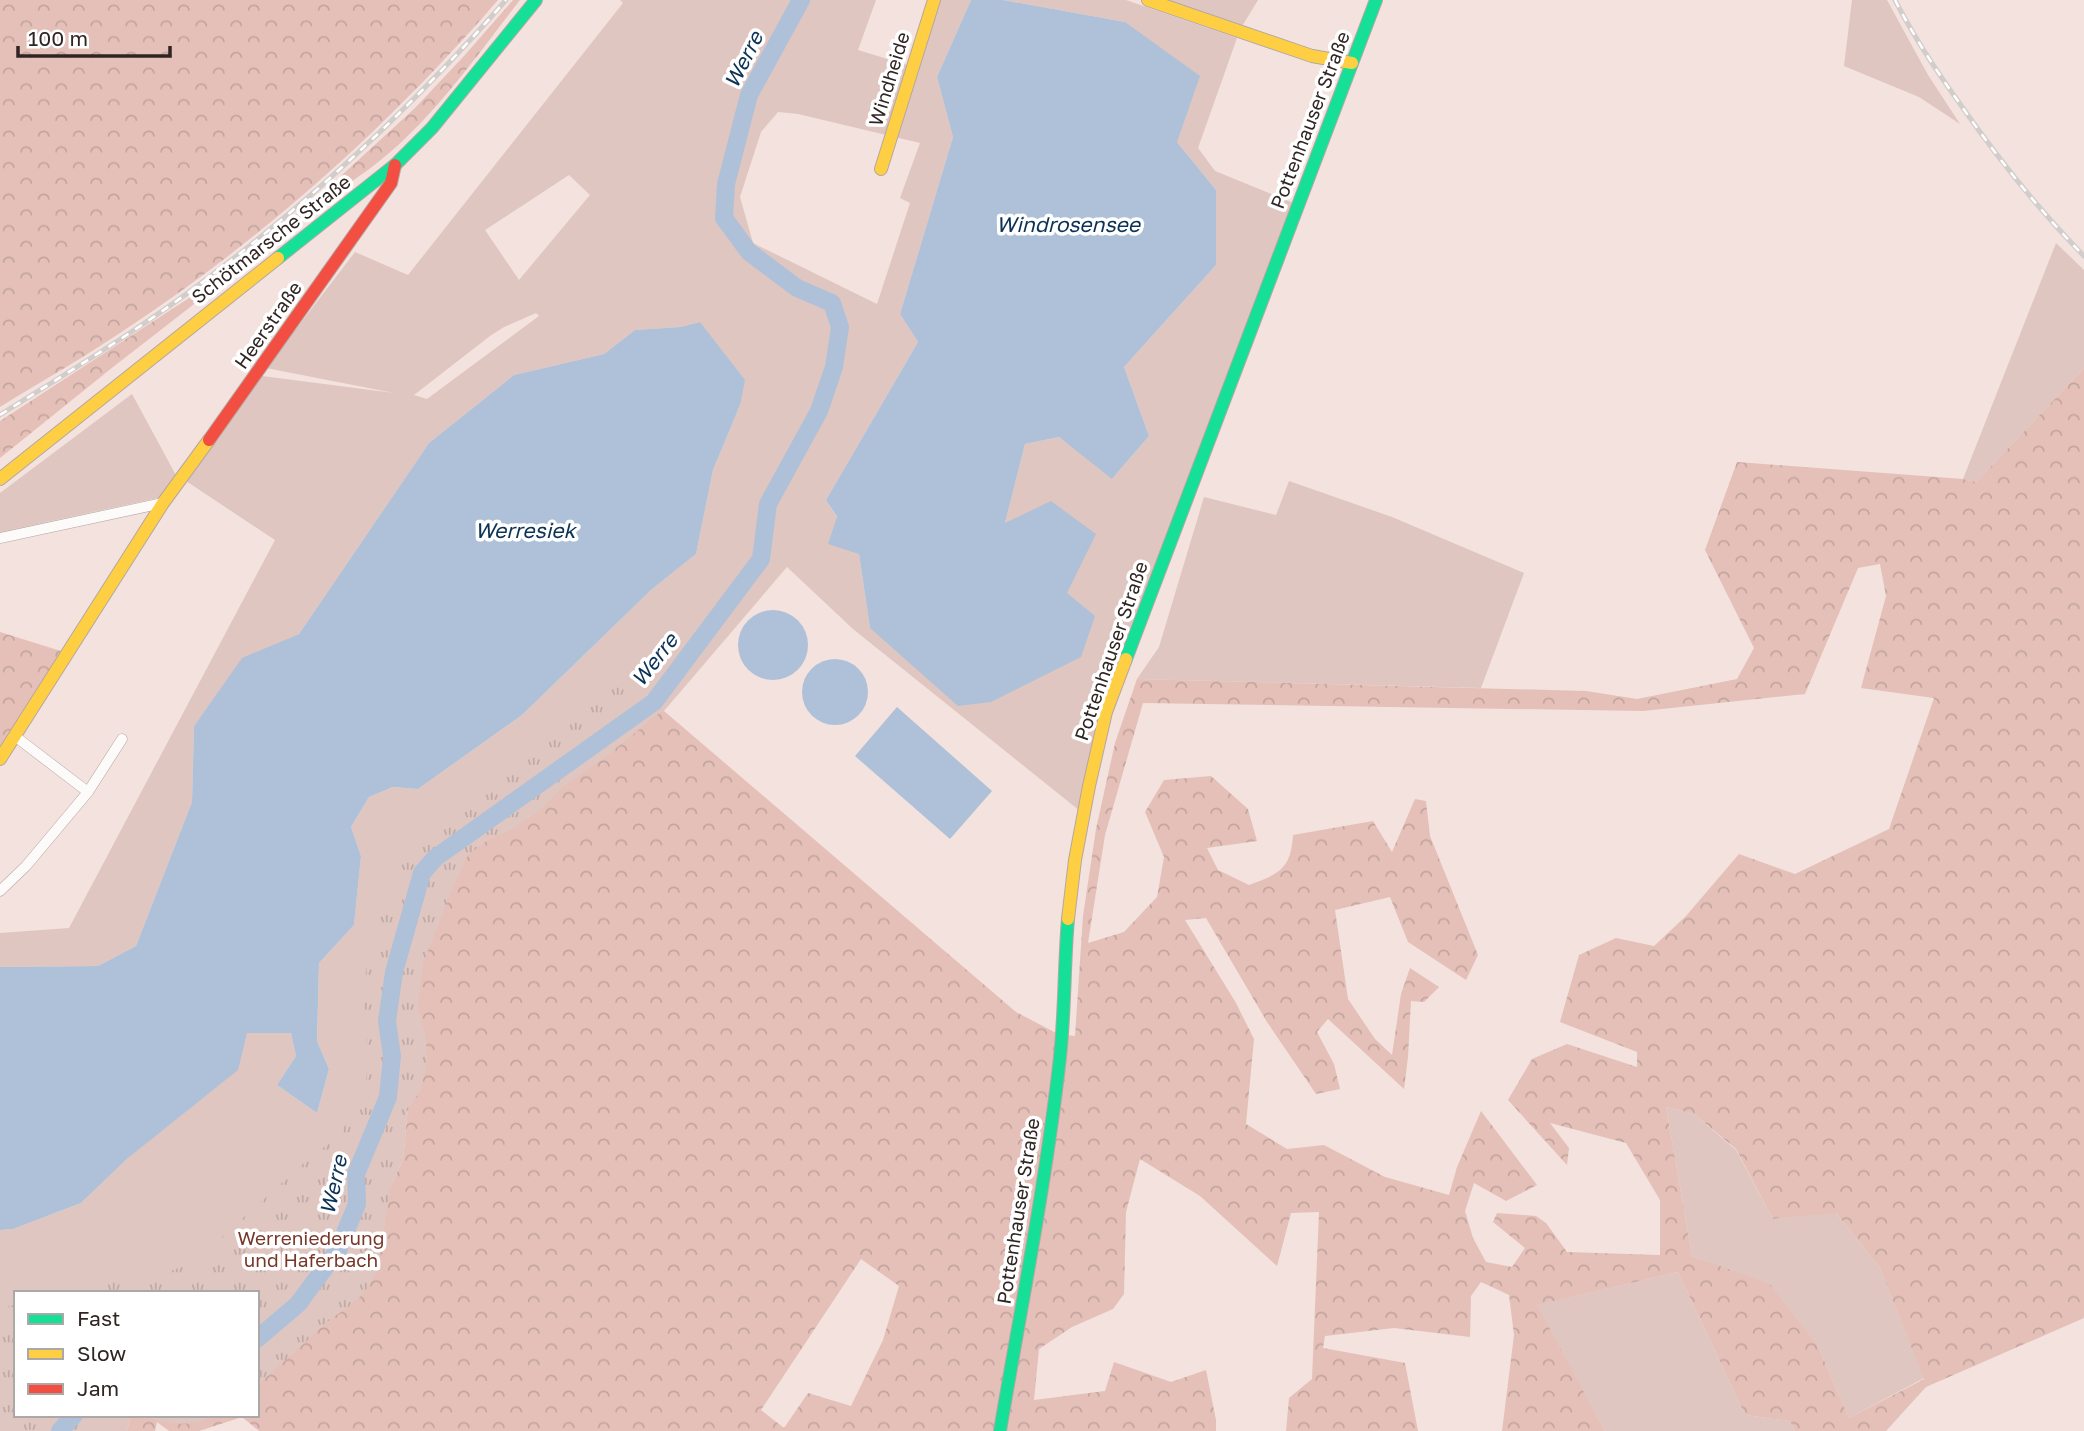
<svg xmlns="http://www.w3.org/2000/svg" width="2084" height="1431" viewBox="0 0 2084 1431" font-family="'Golos Text',sans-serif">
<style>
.grass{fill:#e0c6c0;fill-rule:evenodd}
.forest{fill:url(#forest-crowns);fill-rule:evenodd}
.park{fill:url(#park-tufts)}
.water{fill:#aec1d8}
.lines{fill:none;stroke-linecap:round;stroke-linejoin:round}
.river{stroke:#aec1d8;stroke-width:18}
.street-casing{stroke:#b4a7a4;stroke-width:11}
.fast-casing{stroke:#b4a7a4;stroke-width:14}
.slow-casing{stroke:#b4a7a4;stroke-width:14}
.jam-casing{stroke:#b4a7a4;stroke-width:14}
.street{stroke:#fdfbfa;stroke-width:10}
.fast{stroke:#16e098;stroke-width:12}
.slow{stroke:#ffcf43;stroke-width:12}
.jam{stroke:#f24e42;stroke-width:12}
.rail-casing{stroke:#d1cdcb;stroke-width:5}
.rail{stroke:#fff;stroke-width:2.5;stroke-dasharray:8;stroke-linecap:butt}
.labels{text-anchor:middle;stroke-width:7;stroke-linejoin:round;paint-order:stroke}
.street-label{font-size:19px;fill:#2f2522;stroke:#fff}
.park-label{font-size:19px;fill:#783829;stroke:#fff}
.water-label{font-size:21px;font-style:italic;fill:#0c3356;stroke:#fff}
</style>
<defs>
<pattern id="forest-crowns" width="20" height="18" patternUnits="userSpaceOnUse" patternTransform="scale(1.75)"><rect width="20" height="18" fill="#e4c0b8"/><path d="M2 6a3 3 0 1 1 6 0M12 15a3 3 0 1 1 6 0" fill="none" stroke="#c4a59e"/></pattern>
<pattern id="park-tufts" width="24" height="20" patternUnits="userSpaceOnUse" patternTransform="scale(1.75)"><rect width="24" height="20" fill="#e0c6c0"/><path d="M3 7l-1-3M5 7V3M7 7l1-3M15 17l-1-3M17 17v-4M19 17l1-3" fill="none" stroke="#c0aaa5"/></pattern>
</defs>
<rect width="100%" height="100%" fill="#f3e2de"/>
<g class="grass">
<path d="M 620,0 L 876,0 L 858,50 L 907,65 L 928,0 L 971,0 L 937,77 L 953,137 L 900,314 L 918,342 L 826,500 L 859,554 L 870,628 L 1066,593 L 1005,523 L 1025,444 L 1059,437 L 1113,478 L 1149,436 L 1124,367 L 1216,265 L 1216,190 L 1177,142 L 1125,22 L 1003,0 L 1126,0 L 1237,38 L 1198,148 L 1215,171 L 1296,204 L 1116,664 L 1080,811 L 853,629 L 787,567 L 664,711 L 640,720 L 430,878 L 403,1160 L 324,1325 L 257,1293 L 16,1293 L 16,1415 L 131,1415 L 127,1431 L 0,1431 L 0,1230 L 13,1229 L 81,1203 L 128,1158 L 247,1033 L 291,1033 L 296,1056 L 277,1085 L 317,1113 L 329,1069 L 317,1041 L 319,963 L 354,925 L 361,856 L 351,827 L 369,797 L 393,787 L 418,789 L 522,715 L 651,590 L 696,554 L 713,470 L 740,405 L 700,322 L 680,327 L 635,330 L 604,354 L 514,375 L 429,443 L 299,634 L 242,659 L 194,726 L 192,802 L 136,946 L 98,966 L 0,967 L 0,933 L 69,928 L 275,540 L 186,481 L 262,376 L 394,393 L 266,368 L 355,252 L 408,275 L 623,3 ZM 778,112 L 798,114 L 920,143 L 900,198 L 910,203 L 877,304 L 753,243 L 740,197 L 761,132 ZM 569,175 L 590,195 L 519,280 L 485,230 ZM 536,313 L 539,316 L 427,399 L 414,395 L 490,336 L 504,327 Z"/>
<path d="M 1163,0 L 1258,0 L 1241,28 Z"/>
<path d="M 1852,0 L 1887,0 L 1928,75 L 1960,124 L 1919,97 L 1844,66 Z"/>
<path d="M 2056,243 L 2084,270 L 2084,368 L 1976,482 L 1963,479 Z"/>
<path d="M 132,394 L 178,479 L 158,498 L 0,532 L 0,493 Z"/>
<path d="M 1289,481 L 1392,517 L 1524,573 L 1481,688 L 1137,679 L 1159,647 L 1204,497 L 1276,515 Z"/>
<path d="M 1666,1107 L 1694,1114 L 1736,1150 L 1773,1219 L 1835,1212 L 1880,1268 L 1924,1378 L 1849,1418 L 1817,1344 L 1770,1285 L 1692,1256 Z"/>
<path d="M 1678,1272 L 1745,1415 L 1790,1421 L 1795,1431 L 1605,1431 L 1536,1305 Z"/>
</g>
<g class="forest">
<path d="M 0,0 L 498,0 C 390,125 264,238 126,329 C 85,357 42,381 0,407 Z"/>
<path d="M 513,0 L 520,0 C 470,64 423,134 355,179 L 113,367 L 0,458 L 0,421 L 206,287 L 318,197 L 415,108 L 464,56 Z"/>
<path d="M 2084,368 L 2084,1318 L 1926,1387 L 1886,1431 L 1795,1431 L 1790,1421 L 1745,1415 L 1678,1272 L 1537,1305 L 1605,1431 L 1502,1431 L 1514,1335 L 1509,1295 L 1481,1282 L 1471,1296 L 1470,1337 L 1394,1328 L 1325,1336 L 1323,1348 L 1405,1363 L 1418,1431 L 1286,1431 L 1289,1398 L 1312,1379 L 1319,1212 L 1291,1213 L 1277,1266 L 1200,1196 L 1140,1159 L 1126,1212 L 1124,1294 L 1113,1309 L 1072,1327 L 1039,1349 L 1034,1400 L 1105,1391 L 1114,1362 L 1171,1382 L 1206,1370 L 1216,1420 L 1216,1431 L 259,1431 L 242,1417 L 199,1431 L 169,1431 L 157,1422 L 155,1431 L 127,1431 L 131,1415 L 257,1415 L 257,1370 L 324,1325 L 403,1160 L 430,878 L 640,719 L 664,711 L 1016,1012 L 1058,1034 L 1075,1036 L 1083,916 L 1096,829 L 1115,743 L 1137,679 L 1586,691 L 1637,699 L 1737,679 L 1754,648 L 1705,550 L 1737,462 L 1963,479 L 1976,482 ZM 1880,564 L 1886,596 L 1861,688 L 1934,698 L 1889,829 L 1795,874 L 1739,854 L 1686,916 L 1654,946 L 1616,938 L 1579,955 L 1560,1022 L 1637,1052 L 1637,1067 L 1567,1044 L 1532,1059 L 1508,1100 L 1567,1165 L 1569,1148 L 1550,1123 L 1626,1143 L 1660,1200 L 1660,1255 L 1567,1252 L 1546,1223 L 1536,1216 L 1497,1213 L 1493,1222 L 1525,1248 L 1512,1267 L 1486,1262 L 1473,1238 L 1465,1211 L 1474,1183 L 1506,1201 L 1537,1185 L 1481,1111 L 1457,1167 L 1449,1195 L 1385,1177 L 1324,1145 L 1287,1149 L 1246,1124 L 1254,1039 L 1236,1003 L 1185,920 L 1206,918 L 1267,1022 L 1316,1094 L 1340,1089 L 1334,1064 L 1317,1032 L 1328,1019 L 1404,1089 L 1408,1057 L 1411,1001 L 1424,1002 L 1439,987 L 1410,968 L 1401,994 L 1392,1055 L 1375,1039 L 1348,999 L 1335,910 L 1390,897 L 1408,942 L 1466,980 L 1478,955 L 1430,836 L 1426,801 L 1415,799 L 1392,852 L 1373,821 L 1293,835 C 1291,870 1278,874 1249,885 L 1218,870 L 1207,848 L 1257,841 L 1248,809 L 1211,776 L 1164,780 L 1145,812 L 1164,857 L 1157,897 L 1124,932 L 1088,943 L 1105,835 L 1143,703 L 1643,711 L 1805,694 L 1858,568 ZM 1666,1107 L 1694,1114 L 1736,1149 L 1773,1219 L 1836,1213 L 1880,1268 L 1924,1379 L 1849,1418 L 1817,1344 L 1770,1284 L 1692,1256 ZM 861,1259 L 899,1286 L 883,1340 L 851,1406 L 808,1393 L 784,1428 L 761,1410 Z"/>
<path d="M 0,632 L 64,652 L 0,747 Z"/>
</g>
<g class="park">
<path d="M 643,663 L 658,669 L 643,685 L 645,694 L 663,710 L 609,754 L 562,788 L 539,811 L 509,831 L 488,840 L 469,854 L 462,866 L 423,963 L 418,1007 L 426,1038 L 427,1062 L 421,1089 L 401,1121 L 378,1268 C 362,1306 345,1305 318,1330 C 299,1349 277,1367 257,1386 L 257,1293 L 71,1293 L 121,1279 L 174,1270 L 200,1257 L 305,1162 L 341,1134 L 366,1080 L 368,1063 L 364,1001 L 366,970 L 371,946 L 388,895 L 410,847 L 424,828 L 437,815 L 510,771 Z"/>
<path d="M 16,1304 L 16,1415 L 106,1415 L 94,1431 L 0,1431 L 0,1309 Z"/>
<path d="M 141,1415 L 214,1415 C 191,1429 165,1424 141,1415 Z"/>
</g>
<g class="water">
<path d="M 971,0 L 1003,0 L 1125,22 L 1200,76 L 1177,142 L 1216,190 L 1216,265 L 1124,367 L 1149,436 L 1112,479 L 1059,437 L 1025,444 L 1005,523 L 1051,501 L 1096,534 L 1067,593 L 1095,616 L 1081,657 L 991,702 L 958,706 L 870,628 L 859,554 L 828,544 L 837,517 L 826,500 L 918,342 L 900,314 L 953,137 L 937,77 Z"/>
<path d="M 700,322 L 745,380 L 740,405 L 713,470 L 696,554 L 651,590 L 522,715 L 418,789 L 393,787 L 369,797 L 351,827 L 361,856 L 354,925 L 319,963 L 317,1041 L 329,1069 L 317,1113 L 277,1085 L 296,1056 L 291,1033 L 247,1033 L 238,1070 L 128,1158 L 81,1203 L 13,1229 L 0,1230 L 0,967 L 98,966 L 136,946 L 192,802 L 194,726 L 242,658 L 299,634 L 429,443 L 514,375 L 604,354 L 635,330 L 680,327 Z"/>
<circle cx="773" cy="645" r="35"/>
<circle cx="835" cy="692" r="33"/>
<path d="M 897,707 L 992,791 L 950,839 L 855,756 Z"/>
</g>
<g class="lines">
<g class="river">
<path d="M 257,1339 L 298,1304 L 338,1250 L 357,1204 L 356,1174 L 388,1097 L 392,1056 L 387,1021 L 394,972 L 422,873 L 435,858 L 654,702 L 761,559 L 768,504 L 819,411 L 834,367 L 840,327 L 832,303 L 797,288 L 749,252 L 724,218 L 726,184 L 749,95 L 801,0"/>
<path d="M 60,1431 L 74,1415"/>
</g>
<defs>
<g id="street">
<path d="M 0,538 L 163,503"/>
<path d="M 88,792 L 122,739"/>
<path d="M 0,891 L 26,866 L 88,792 L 16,737"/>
</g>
<g id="fast">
<path d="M 278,258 L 395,165 L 432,128 L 536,0"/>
<path d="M 1126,659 L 1376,0"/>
<path d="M 1000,1431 C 1021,1307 1046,1183 1060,1057 C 1065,1011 1064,965 1068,919"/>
</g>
<g id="slow">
<path d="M 1148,0 L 1312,56 L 1352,63"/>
<path d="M 881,169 L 934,0"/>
<path d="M 0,479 L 278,258"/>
<path d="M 0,759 L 163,503 L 209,440"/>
<path d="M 1068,919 L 1075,860 L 1089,786 L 1106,712 L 1126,659"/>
</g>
<path id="jam" d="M 209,440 L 391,183 L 395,165"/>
</defs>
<use href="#street" class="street-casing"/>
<use href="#fast" class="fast-casing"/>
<use href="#slow" class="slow-casing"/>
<use href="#jam" class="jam-casing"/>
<use href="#street" class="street"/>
<use href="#fast" class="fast"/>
<use href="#slow" class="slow"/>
<use href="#jam" class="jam"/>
<defs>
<g id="rail">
<path d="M 1895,0 C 1913,35 1935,69 1958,101 C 1996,156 2037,208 2084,256"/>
<path d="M 0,415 C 70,371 142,328 208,278 C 317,196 416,103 506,0"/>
</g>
</defs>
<use href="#rail" class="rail-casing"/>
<use href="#rail" class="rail"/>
</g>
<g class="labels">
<g class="street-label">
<text transform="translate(889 79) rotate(-73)" y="7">Windheide</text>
<text transform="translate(1310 120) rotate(-69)" y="7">Pottenhauser Straße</text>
<text transform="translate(271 239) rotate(-38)" y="7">Schötmarsche Straße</text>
<text transform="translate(268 325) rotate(-55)" y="7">Heerstraße</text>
<text transform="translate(1111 651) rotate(-71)" y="7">Pottenhauser Straße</text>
<text transform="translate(1018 1211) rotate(-81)" y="7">Pottenhauser Straße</text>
</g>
<g class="park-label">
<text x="311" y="1245">Werreniederung<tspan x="311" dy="22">und Haferbach</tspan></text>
</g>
<g class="water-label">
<text transform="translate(744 60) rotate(-63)" y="7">Werre</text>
<text x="1068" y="232">Windrosensee</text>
<text x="525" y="538">Werresiek</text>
<text transform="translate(655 660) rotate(-52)" y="7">Werre</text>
<text transform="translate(334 1185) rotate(-77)" y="7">Werre</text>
</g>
</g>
<rect x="14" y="1291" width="245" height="126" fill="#ffffff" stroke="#aca8a7" stroke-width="2"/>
<rect x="28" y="1314" width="35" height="10" fill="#16e098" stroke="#aca8a7" stroke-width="2"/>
<text x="77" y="1326" font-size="21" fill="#2f2522">Fast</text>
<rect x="28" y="1349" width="35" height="10" fill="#ffcf43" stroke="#aca8a7" stroke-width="2"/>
<text x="77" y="1361" font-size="21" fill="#2f2522">Slow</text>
<rect x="28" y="1384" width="35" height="10" fill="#f24e42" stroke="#aca8a7" stroke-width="2"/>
<text x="77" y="1396" font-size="21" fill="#2f2522">Jam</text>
<path d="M18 46v10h152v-10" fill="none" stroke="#2f2522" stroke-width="3.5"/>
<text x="28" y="46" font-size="21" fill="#2f2522" stroke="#ffffff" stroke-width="5" paint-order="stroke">100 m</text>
</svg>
